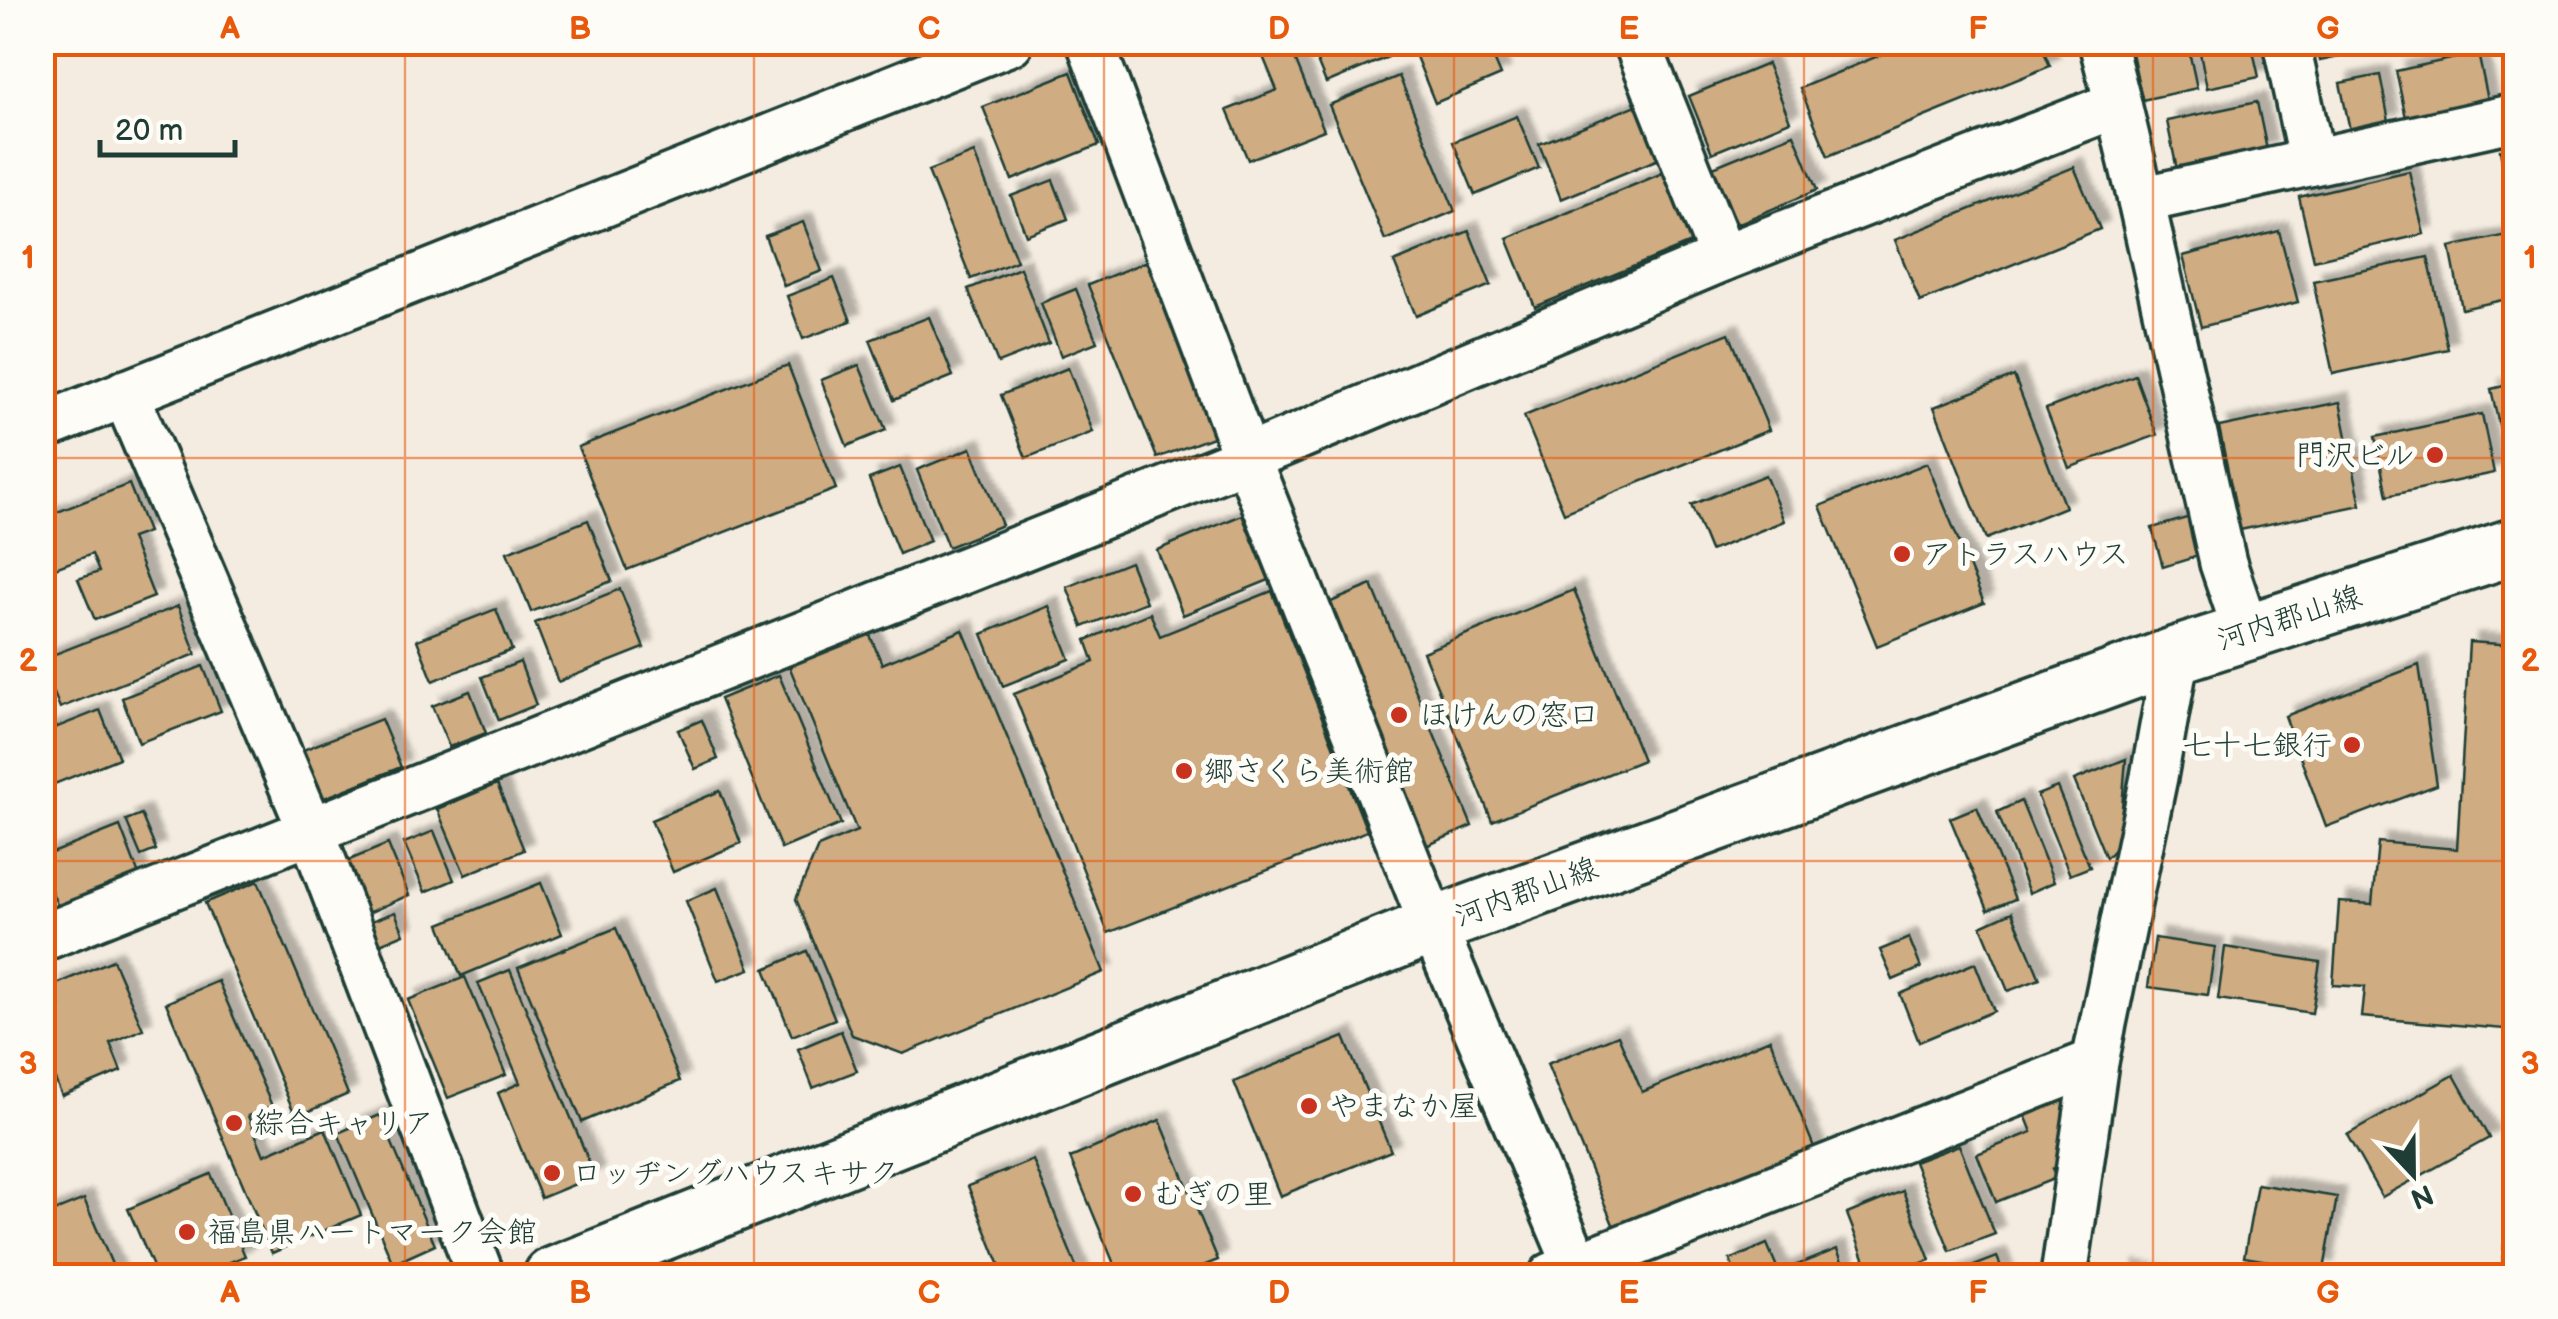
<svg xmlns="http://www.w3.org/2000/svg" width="2558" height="1319" viewBox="0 0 2558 1319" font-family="'Balsamiq Sans','Klee One',sans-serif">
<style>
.building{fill:#cfac82;stroke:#1f3d34;stroke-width:2.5;filter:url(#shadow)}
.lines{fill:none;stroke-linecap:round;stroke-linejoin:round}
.street-casing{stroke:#1f3d34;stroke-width:52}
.secondary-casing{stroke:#1f3d34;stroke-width:62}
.street{stroke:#fdfcf7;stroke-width:45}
.secondary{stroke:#fdfcf7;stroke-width:55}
.grid{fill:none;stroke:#e8590c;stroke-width:2.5;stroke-opacity:0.55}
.poi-dot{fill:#c8321e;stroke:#fdfcf7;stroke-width:4}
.labels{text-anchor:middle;stroke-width:10;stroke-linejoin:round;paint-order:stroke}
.poi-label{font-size:30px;fill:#1f3d34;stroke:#fdfcf7;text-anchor:start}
.street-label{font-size:30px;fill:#1f3d34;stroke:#fdfcf7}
.neatline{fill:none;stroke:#e8590c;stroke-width:4}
.grid-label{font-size:32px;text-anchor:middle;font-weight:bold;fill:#e8590c}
</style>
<defs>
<filter id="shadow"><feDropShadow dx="9" dy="-9" stdDeviation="2.5" flood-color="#0004"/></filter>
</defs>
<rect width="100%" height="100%" fill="#f4ece0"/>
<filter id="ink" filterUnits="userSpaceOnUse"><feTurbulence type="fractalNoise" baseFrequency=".01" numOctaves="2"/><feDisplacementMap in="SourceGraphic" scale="20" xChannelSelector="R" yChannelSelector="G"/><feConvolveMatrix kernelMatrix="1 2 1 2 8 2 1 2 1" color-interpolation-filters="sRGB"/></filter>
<g filter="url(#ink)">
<g class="building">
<path d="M 1257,42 L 1288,42 L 1324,130 L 1248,160 L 1227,110 L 1277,90 Z"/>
<path d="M 1309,42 L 1382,42 L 1388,57 L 1326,83 Z"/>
<path d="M 1410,42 L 1487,42 L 1501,75 L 1435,103 Z"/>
<path d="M 1912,42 L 2040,42 L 2050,66 L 1828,156 L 1800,88 Z"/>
<path d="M 2157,42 L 2187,42 L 2197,88 L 2142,100 L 2131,48 Z"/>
<path d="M 2198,42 L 2251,42 L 2259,77 L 2207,88 Z"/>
<path d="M 2316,42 L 2374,42 L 2376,49 L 2320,61 Z"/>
<path d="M 2478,53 L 2491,114 L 2409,132 L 2396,71 Z"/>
<path d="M 2516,53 L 2516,85 L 2509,54 Z"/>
<path d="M 1767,64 L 1790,121 L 1712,153 L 1689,96 Z"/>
<path d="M 1071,72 L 1099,145 L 1012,180 L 983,107 Z"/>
<path d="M 2380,75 L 2389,121 L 2350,130 L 2340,83 Z"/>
<path d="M 1399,76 L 1455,211 L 1385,240 L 1329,105 Z"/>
<path d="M 2257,102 L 2267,150 L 2177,170 L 2167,121 Z"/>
<path d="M 1639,104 L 1661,158 L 1561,199 L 1539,144 Z"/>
<path d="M 1517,116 L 1539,168 L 1475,195 L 1453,142 Z"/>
<path d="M 1794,134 L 1817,190 L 1737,224 L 1713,167 Z"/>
<path d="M 2516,148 L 2516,203 L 2509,204 L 2500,150 Z"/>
<path d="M 974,153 L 1017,261 L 971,279 L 928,171 Z"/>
<path d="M 2074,167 L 2100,229 L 1920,302 L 1895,240 Z"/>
<path d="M 2409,171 L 2424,234 L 2314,260 L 2299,197 Z"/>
<path d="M 1665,172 L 1693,242 L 1535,307 L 1507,238 Z"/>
<path d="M 1053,180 L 1068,219 L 1026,235 L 1011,196 Z"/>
<path d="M 803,222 L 822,271 L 784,286 L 765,236 Z"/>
<path d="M 1469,231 L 1491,285 L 1416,316 L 1394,262 Z"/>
<path d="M 2279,231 L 2298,302 L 2201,327 L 2183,256 Z"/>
<path d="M 2516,233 L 2516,297 L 2462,309 L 2450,247 Z"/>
<path d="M 2428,257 L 2448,349 L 2333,374 L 2313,281 Z"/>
<path d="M 1150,260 L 1218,435 L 1157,458 L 1088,285 Z"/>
<path d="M 1020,268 L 1049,343 L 998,363 L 968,289 Z"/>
<path d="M 834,278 L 851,321 L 803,339 L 787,296 Z"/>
<path d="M 1076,289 L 1097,342 L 1061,356 L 1041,303 Z"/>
<path d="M 929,317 L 953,376 L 894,400 L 870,340 Z"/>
<path d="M 1729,333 L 1769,430 L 1564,513 L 1524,416 Z"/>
<path d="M 788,365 L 836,489 L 627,570 L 578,447 Z"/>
<path d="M 859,365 L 886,430 L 847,446 L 821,380 Z"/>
<path d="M 1068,368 L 1093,432 L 1026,458 L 1001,395 Z"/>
<path d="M 2135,375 L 2157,435 L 2069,468 L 2046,409 Z"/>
<path d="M 2014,376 L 2065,507 L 1986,539 L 1934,407 Z"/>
<path d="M 2516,383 L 2516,464 L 2508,465 L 2491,389 Z"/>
<path d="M 2340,402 L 2361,505 L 2240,530 L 2219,427 Z"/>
<path d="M 2482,414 L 2494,473 L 2387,496 L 2375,437 Z"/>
<path d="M 971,448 L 1002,525 L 948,547 L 917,470 Z"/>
<path d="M 1927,463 L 1984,603 L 1877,646 L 1820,506 Z"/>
<path d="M 900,467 L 930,541 L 899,554 L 869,479 Z"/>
<path d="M 1765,475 L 1784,521 L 1710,551 L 1691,505 Z"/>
<path d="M 129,484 L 148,532 L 131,538 L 154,597 L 95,620 L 78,579 L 99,572 L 92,554 L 42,573 L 42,541 L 49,539 L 42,518 Z"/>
<path d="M 1242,515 L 1269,580 L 1183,615 L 1157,550 Z"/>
<path d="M 2197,515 L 2208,553 L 2163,567 L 2152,528 Z"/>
<path d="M 588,520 L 612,581 L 531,612 L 507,552 Z"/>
<path d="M 1130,562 L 1146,602 L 1083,627 L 1067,587 Z"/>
<path d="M 1372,585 L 1472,826 L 1426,846 L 1326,604 Z"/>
<path d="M 620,589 L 644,648 L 558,682 L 535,623 Z"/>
<path d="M 1574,590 L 1643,760 L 1492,821 L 1423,652 Z"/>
<path d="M 1272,591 L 1367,831 L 1108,933 L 1014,694 L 1094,662 L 1086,640 L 1150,613 L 1160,636 Z"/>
<path d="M 178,606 L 196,654 L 60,708 L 42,664 L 42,659 Z"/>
<path d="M 1049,606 L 1070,659 L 1003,686 L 982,634 Z"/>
<path d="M 496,609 L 512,650 L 433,681 L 417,640 Z"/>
<path d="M 867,628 L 882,664 L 963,630 L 1104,972 L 903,1054 L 852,1035 L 796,899 L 818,847 L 857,831 L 787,661 Z"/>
<path d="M 2469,642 L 2516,645 L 2516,1030 L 2362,1017 L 2365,987 L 2333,985 L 2339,902 L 2372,904 L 2378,842 L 2457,849 Z"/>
<path d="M 520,662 L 536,705 L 499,720 L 482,677 Z"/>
<path d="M 2419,665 L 2437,785 L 2326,827 L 2285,716 Z"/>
<path d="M 203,666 L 221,711 L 139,743 L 122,698 Z"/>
<path d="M 779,675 L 841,824 L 781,849 L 720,699 Z"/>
<path d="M 470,691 L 486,733 L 449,747 L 432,706 Z"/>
<path d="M 100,710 L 119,758 L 42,789 L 42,733 Z"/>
<path d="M 381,719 L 401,767 L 322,799 L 303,750 Z"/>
<path d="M 702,720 L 718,759 L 695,769 L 678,730 Z"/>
<path d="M 2126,759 L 2119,844 L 2106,858 L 2074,780 Z"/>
<path d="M 497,784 L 524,850 L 465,875 L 437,809 Z"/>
<path d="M 2057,787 L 2090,867 L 2070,875 L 2037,795 Z"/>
<path d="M 720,791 L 741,843 L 673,872 L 651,820 Z"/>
<path d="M 2021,801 L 2054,882 L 2029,893 L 1997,812 Z"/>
<path d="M 1977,807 L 2015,899 L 1988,910 L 1950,818 Z"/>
<path d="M 141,814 L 156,850 L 141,856 L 126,820 Z"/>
<path d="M 120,826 L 139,875 L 58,907 L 42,868 L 42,857 Z"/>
<path d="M 434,831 L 454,880 L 425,892 L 404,843 Z"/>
<path d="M 388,844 L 409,895 L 368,913 L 347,861 Z"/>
<path d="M 258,881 L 348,1094 L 296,1117 L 205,903 Z"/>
<path d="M 541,883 L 562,934 L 461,976 L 440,924 Z"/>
<path d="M 717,888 L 750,969 L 718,981 L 686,901 Z"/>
<path d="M 395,912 L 404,934 L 380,944 L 371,921 Z"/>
<path d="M 2012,912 L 2040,979 L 2008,991 L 1981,926 Z"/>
<path d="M 616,928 L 680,1081 L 582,1122 L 518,968 Z"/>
<path d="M 1909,938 L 1921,968 L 1893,980 L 1880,950 Z"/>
<path d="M 2155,938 L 2215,947 L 2208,995 L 2148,987 Z"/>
<path d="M 2225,947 L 2320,962 L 2312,1013 L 2218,999 Z"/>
<path d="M 807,951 L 835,1019 L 792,1036 L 765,969 Z"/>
<path d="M 113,960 L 143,1029 L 110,1043 L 121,1071 L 62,1096 L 42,1049 L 42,1013 L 60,1006 L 52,986 Z"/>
<path d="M 1975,963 L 1994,1011 L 1919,1042 L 1900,994 Z"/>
<path d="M 510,970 L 595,1176 L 541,1198 L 498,1093 L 520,1083 L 478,983 Z"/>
<path d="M 465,977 L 506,1075 L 448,1098 L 408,1000 Z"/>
<path d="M 218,981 L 272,1106 L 248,1116 L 264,1155 L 325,1129 L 361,1215 L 272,1253 L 166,1003 Z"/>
<path d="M 841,1031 L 857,1071 L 813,1088 L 798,1049 Z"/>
<path d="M 1618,1035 L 1642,1092 L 1770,1039 L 1818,1157 L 1619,1239 L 1547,1064 Z"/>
<path d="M 1344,1037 L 1391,1151 L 1280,1196 L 1234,1082 Z"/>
<path d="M 2454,1075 L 2489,1138 L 2382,1197 L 2347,1135 Z"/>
<path d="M 2069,1093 L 2064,1164 L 2052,1169 L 2056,1178 L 1996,1202 L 1977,1154 L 2032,1132 L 2023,1110 Z"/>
<path d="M 380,1115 L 435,1245 L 393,1264 L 338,1133 Z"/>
<path d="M 1160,1120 L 1218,1260 L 1178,1276 L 1119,1276 L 1070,1158 Z"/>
<path d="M 1959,1145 L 1995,1234 L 1950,1251 L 1914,1162 Z"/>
<path d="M 1033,1160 L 1080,1276 L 1004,1276 L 968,1186 Z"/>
<path d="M 2511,1172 L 2516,1172 L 2516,1276 L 2501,1276 Z"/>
<path d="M 211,1174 L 245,1256 L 196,1276 L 157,1276 L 128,1209 Z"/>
<path d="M 2257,1184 L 2337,1197 L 2324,1270 L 2244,1257 Z"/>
<path d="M 1903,1191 L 1930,1260 L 1887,1276 L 1871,1276 L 1847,1214 Z"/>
<path d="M 84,1199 L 117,1276 L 42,1276 L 42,1216 Z"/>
<path d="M 1767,1244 L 1779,1272 L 1837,1249 L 1848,1276 L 1736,1276 L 1730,1260 Z"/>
<path d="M 1997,1257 L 2005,1276 L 1948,1276 Z"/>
<path d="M 2126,1270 L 2160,1276 L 2125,1276 Z"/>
</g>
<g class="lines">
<defs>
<g id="street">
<path d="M 1090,42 L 1247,458 L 1433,926 L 1581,1276"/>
<path d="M 1637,42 L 1723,258"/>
<path d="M 2102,42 L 2118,104"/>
<path d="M 2286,42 L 2312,162"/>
<path d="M 2141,200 L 2223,563 L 2246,631"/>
<path d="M 125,393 L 311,830 L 481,1276"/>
<path d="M 42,427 L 1010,42"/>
<path d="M 42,938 L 1247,458 L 1723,258 L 2118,104 L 2141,200 L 2516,117"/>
<path d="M 1552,1276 L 2095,1062"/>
<path d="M 2064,1276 L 2095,1062 L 2154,777 L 2176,655"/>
</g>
<path id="secondary" d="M 552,1276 L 1433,926 L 2176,655 L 2516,546"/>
</defs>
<use href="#street" class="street-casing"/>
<use href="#secondary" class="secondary-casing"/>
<use href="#street" class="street"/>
<use href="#secondary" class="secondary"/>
</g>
</g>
<path class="grid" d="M 405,42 L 405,1276M 754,42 L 754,1276M 1104,42 L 1104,1276M 1454,42 L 1454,1276M 1804,42 L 1804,1276M 2153,42 L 2153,1276M 42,458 L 2516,458M 42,861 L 2516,861"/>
<g class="poi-dot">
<circle cx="2435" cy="455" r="10"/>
<circle cx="1902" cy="554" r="10"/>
<circle cx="1399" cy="715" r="10"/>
<circle cx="2352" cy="745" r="10"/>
<circle cx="1184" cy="771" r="10"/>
<circle cx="1309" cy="1106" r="10"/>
<circle cx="234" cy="1123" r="10"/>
<circle cx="552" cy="1173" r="10"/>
<circle cx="1133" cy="1194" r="10"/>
<circle cx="187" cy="1232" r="10"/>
</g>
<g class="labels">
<g class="poi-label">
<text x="2415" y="465" text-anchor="end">門沢ビル</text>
<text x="1922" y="564">アトラスハウス</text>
<text x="1419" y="725">ほけんの窓口</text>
<text x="2332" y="755" text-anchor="end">七十七銀行</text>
<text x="1204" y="781">郷さくら美術館</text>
<text x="1329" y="1116">やまなか屋</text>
<text x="254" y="1133">綜合キャリア</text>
<text x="572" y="1183">ロッヂングハウスキサク</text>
<text x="1153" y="1204">むぎの里</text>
<text x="207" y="1242">福島県ハートマーク会館</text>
</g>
<g class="street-label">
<text transform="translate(2289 618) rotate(-18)" y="10">河内郡山線</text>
<text transform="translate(1526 892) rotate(-20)" y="10">河内郡山線</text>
</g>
</g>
<rect width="2558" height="1319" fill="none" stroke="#fdfcf7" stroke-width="110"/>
<g transform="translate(2413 1174) rotate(158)" stroke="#fdfcf7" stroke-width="8" paint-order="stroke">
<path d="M0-8L18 38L0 25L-18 38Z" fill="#1f3d34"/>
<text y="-15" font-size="28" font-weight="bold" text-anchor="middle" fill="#1f3d34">N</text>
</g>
<path d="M100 140v15h135v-15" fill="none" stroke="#1f3d34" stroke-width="5"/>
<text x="115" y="140" font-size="30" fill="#1f3d34" stroke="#fdfcf7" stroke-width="8" paint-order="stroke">20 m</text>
<rect x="55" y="55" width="2448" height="1209" class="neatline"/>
<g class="grid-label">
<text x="230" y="39">A</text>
<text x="580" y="39">B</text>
<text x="929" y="39">C</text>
<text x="1279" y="39">D</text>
<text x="1629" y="39">E</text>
<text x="1978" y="39">F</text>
<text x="2328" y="39">G</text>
<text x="28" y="268">1</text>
<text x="2530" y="268">1</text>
<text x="28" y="671">2</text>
<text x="2530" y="671">2</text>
<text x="28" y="1074">3</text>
<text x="2530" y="1074">3</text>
<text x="230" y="1303">A</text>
<text x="580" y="1303">B</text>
<text x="929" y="1303">C</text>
<text x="1279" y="1303">D</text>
<text x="1629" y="1303">E</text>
<text x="1978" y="1303">F</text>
<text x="2328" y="1303">G</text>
</g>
</svg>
